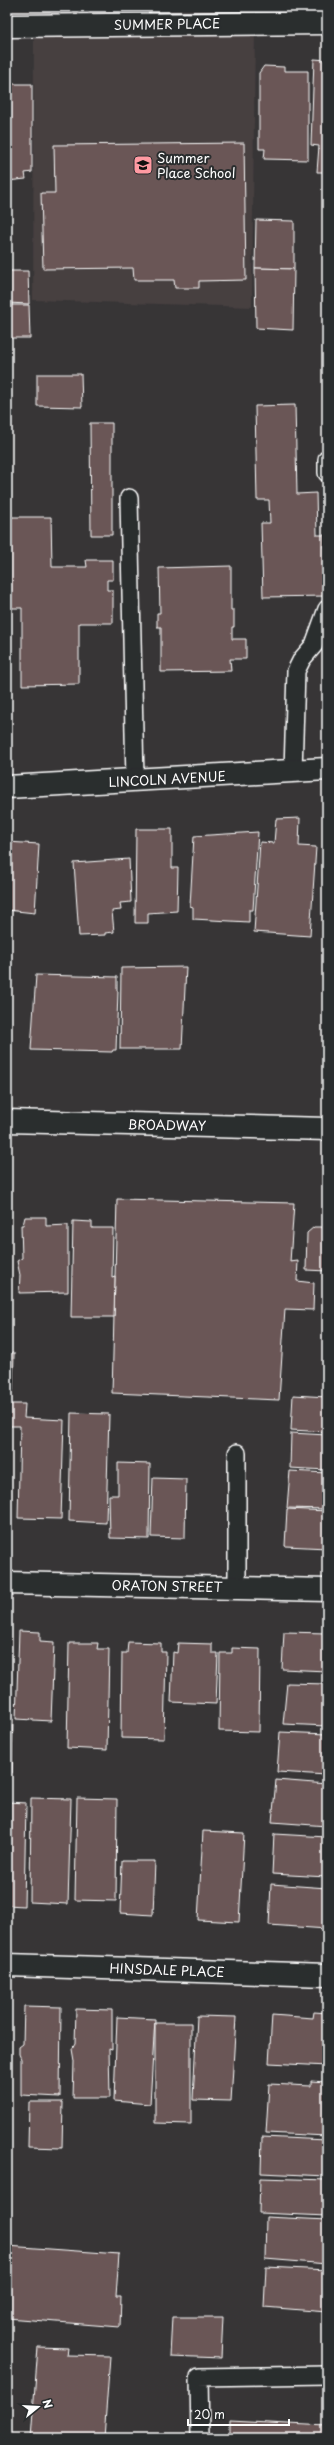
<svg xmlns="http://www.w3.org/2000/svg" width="334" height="2445" viewBox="0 0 334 2445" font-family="'Playpen Sans',sans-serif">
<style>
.built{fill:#463f40}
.building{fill:#6a5756;stroke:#fff}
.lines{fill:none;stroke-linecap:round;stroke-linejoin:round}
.lane-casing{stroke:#fff;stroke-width:20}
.street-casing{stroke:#fff;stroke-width:25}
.secondary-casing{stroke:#fff;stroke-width:25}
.lane{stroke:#2a2d2e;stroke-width:17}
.street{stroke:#2a2d2e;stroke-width:22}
.secondary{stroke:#2a2d2e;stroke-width:22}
.labels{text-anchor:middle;stroke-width:4;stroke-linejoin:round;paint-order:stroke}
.street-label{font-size:13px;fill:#fff;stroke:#2a2d2e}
.poi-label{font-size:13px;fill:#fff;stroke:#2a2d2e;text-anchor:start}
</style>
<rect width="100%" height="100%" fill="#373536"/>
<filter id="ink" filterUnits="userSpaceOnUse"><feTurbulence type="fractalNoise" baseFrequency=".025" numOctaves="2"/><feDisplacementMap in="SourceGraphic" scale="8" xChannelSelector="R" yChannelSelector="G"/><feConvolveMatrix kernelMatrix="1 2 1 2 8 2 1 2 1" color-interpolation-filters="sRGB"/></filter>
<g filter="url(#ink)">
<path class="built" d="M 255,27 L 252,307 L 33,300 L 34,30 Z"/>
<g class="building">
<path d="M 314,59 L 327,60 L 327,172 L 317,172 L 319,146 L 311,145 Z"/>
<path d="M 264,66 L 284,67 L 284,71 L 308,71 L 308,160 L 264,159 L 265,149 L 259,149 L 259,73 Z"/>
<path d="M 11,84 L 32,84 L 32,172 L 25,173 L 26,179 L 7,181 L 7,90 L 10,90 Z"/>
<path d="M 244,143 L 246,280 L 199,281 L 199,288 L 175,288 L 174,280 L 134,280 L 133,268 L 43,269 L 41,193 L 55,193 L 54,145 Z"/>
<path d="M 256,220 L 294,221 L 294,269 L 255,268 Z"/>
<path d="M 255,268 L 294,269 L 293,330 L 256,328 Z"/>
<path d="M 7,271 L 28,271 L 29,304 L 7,303 Z"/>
<path d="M 7,305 L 29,305 L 30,338 L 7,338 Z"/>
<path d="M 37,374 L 81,374 L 82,407 L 37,406 Z"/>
<path d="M 295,405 L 297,494 L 316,493 L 317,535 L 324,535 L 326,596 L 263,597 L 261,523 L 270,523 L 269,500 L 257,500 L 255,406 Z"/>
<path d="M 90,423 L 112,423 L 112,535 L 91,535 Z"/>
<path d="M 7,517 L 51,517 L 52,567 L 87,567 L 86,560 L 113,560 L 113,580 L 107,580 L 107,590 L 113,590 L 113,623 L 79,623 L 79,684 L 22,685 L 22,608 L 7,608 Z"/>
<path d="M 231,566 L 231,610 L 234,610 L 234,627 L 232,627 L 232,639 L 246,639 L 246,659 L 230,659 L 231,671 L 161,672 L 161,627 L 157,627 L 157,613 L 160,613 L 159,568 Z"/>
<path d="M 300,818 L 299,846 L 316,847 L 310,936 L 254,932 L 260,842 L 274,843 L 276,819 Z"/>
<path d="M 136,829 L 172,829 L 172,868 L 178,868 L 177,911 L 148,913 L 148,923 L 135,923 Z"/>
<path d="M 258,832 L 253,910 L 249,910 L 249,922 L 193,919 L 193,907 L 190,906 L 194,836 Z"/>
<path d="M 7,842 L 39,844 L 35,913 L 7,910 Z"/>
<path d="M 129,859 L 131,902 L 120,903 L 121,910 L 112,911 L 114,932 L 105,933 L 105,935 L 79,936 L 74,863 Z"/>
<path d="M 186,967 L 182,1049 L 120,1049 L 121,968 Z"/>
<path d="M 36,975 L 117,977 L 117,991 L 118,991 L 116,1050 L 113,1050 L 112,1052 L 31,1050 Z"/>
<path d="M 117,1199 L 294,1203 L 290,1262 L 298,1261 L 297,1281 L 314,1283 L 313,1310 L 285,1309 L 279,1400 L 112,1393 Z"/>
<path d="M 25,1217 L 46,1217 L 46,1226 L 68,1225 L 68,1292 L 19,1293 L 20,1275 L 17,1261 L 22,1258 L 21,1225 L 23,1225 Z"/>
<path d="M 73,1221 L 92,1222 L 92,1228 L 113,1228 L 112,1278 L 115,1277 L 114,1317 L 71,1317 Z"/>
<path d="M 314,1227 L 322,1227 L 327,1234 L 327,1271 L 306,1270 L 307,1233 Z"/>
<path d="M 7,1353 L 14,1353 L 13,1391 L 7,1391 Z"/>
<path d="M 293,1395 L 327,1397 L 327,1432 L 291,1430 Z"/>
<path d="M 10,1404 L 25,1404 L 24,1418 L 64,1420 L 61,1519 L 18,1518 L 20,1426 L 8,1426 Z"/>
<path d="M 71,1413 L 109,1414 L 106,1523 L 69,1521 Z"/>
<path d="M 291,1433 L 327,1435 L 327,1470 L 290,1468 Z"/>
<path d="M 118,1463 L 150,1464 L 149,1539 L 110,1538 L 109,1495 L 118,1495 Z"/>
<path d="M 290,1471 L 327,1473 L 327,1509 L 287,1508 Z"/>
<path d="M 153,1478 L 186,1479 L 185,1538 L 151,1537 Z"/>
<path d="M 287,1509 L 327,1511 L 327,1548 L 285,1546 Z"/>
<path d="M 7,1629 L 7,1718 L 13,1719 L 12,1773 L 7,1773 Z"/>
<path d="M 19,1631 L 40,1632 L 40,1641 L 54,1642 L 51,1721 L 16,1719 Z"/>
<path d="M 284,1632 L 327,1633 L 327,1671 L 282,1669 Z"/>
<path d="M 128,1642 L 161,1643 L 161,1652 L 166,1652 L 164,1739 L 121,1738 L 122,1653 L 127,1653 Z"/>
<path d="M 69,1643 L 98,1643 L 97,1649 L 109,1649 L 107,1750 L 67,1748 Z"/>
<path d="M 178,1643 L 212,1644 L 212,1653 L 218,1653 L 216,1704 L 171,1702 L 173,1652 L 177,1653 Z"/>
<path d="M 232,1648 L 260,1649 L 259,1732 L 219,1731 L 220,1653 L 232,1653 Z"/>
<path d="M 287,1683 L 327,1684 L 327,1726 L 283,1724 Z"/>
<path d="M 280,1732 L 327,1734 L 327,1775 L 277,1772 Z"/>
<path d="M 276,1780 L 327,1784 L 327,1826 L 272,1822 Z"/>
<path d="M 31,1798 L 71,1799 L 68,1904 L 30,1902 Z"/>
<path d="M 77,1798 L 117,1799 L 116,1901 L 75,1900 Z"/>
<path d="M 7,1802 L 26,1803 L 24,1906 L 7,1905 Z"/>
<path d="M 203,1831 L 244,1833 L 239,1922 L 198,1920 Z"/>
<path d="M 274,1834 L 327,1837 L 327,1877 L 272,1874 Z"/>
<path d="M 122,1861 L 155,1861 L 153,1915 L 120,1913 Z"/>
<path d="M 271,1884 L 327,1888 L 327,1929 L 269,1925 Z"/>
<path d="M 24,2006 L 61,2007 L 60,2097 L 21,2095 L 21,2059 L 19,2054 L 19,2047 L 23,2044 Z"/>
<path d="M 76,2009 L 112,2010 L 112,2050 L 109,2049 L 110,2098 L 73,2098 L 74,2061 L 72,2049 L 75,2044 Z"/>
<path d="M 314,2012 L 327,2013 L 327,2066 L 269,2063 L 272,2015 L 313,2018 Z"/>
<path d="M 197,2016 L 236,2017 L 231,2101 L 193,2100 Z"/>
<path d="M 117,2017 L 155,2019 L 150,2104 L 114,2101 Z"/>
<path d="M 155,2023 L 191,2023 L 191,2124 L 155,2123 Z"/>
<path d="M 7,2024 L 8,2025 L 7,2063 Z"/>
<path d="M 311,2081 L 327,2082 L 327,2136 L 266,2133 L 269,2084 L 311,2086 Z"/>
<path d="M 29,2102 L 63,2102 L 62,2148 L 28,2147 Z"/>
<path d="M 262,2137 L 327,2140 L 327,2176 L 261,2173 Z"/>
<path d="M 260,2178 L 327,2180 L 327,2216 L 259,2213 Z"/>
<path d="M 266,2217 L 327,2220 L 327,2264 L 265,2259 Z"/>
<path d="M 7,2246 L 119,2254 L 116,2296 L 121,2296 L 120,2327 L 7,2318 Z"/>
<path d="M 266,2267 L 327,2270 L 327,2312 L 264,2307 Z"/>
<path d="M 172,2317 L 223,2317 L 221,2358 L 170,2356 Z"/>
<path d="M 38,2347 L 68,2348 L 67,2355 L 110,2356 L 104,2438 L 31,2438 Z"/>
<path d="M 230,2421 L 327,2426 L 327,2438 L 230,2438 Z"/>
</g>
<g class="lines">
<defs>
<g id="lane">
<path d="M 327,459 L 327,473"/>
<path d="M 129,498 L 135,780"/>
<path d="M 293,771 L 296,671 L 302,659 L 314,645 L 327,609"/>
<path d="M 237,1588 L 237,1453"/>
<path d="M 200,2438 L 199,2377 L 327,2375"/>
</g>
<g id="street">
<path d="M 7,26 L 327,23"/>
<path d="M 7,787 L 327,769"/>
<path d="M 7,1583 L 327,1590"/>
<path d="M 7,1965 L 327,1975"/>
</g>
<path id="secondary" d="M 7,1121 L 327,1129"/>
</defs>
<use href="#lane" class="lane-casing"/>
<use href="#street" class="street-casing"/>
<use href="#secondary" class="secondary-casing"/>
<use href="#lane" class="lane"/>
<use href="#street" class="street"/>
<use href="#secondary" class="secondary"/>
</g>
</g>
<defs>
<symbol id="school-square" viewBox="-11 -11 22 22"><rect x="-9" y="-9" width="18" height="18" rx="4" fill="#ff9aa2" stroke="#2a2d2e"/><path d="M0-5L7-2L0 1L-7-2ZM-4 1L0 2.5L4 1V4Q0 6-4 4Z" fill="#111"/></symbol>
</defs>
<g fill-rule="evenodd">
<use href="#school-square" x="132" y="154" width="22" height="22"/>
</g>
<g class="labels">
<g class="street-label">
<text transform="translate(167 24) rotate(-1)" y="5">SUMMER PLACE</text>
<text transform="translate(167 779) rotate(-3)" y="5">LINCOLN AVENUE</text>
<text transform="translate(167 1125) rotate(1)" y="5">BROADWAY</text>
<text transform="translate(167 1586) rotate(1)" y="5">ORATON STREET</text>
<text transform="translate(167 1970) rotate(2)" y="5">HINSDALE PLACE</text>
</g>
<g class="poi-label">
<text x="157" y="163">Summer<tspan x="157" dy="15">Place School</tspan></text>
</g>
</g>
<rect width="334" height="2445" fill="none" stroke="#2a2d2e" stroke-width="24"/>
<rect x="12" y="12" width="310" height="2421" fill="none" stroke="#fff" stroke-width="1.5" filter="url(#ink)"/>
<g transform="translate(38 2407) rotate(72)" stroke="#2a2d2e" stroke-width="3" paint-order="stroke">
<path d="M0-3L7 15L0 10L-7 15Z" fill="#ffffff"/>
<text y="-6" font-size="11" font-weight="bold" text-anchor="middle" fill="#ffffff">N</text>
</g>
<path d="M188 2419v6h101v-6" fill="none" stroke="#ffffff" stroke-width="2"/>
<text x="194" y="2419" font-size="12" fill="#ffffff" stroke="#2a2d2e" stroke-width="3" paint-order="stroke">20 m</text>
</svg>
